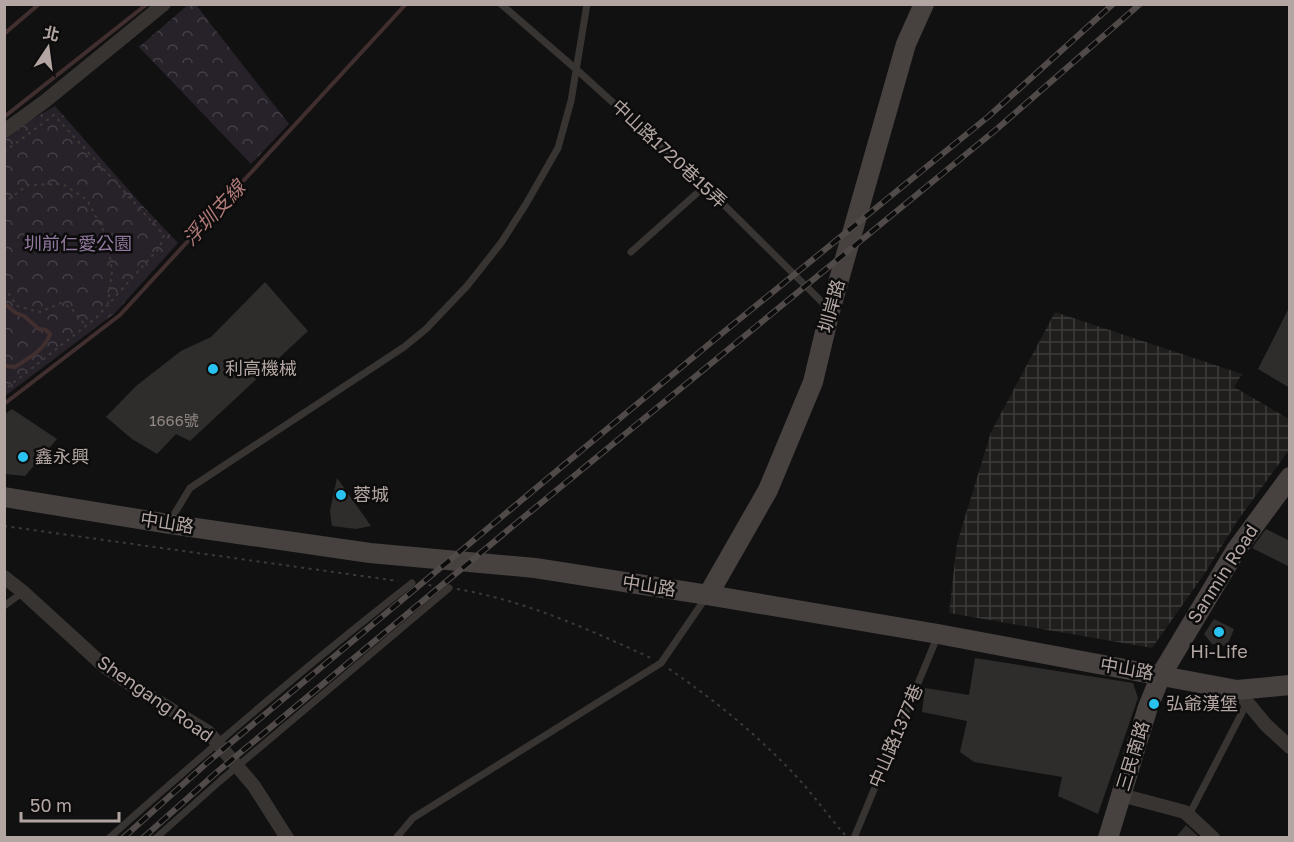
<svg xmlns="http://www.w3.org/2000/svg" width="1294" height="842" viewBox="0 0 1294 842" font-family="'Golos Text','Noto Sans TC',sans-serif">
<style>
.industrial{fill:url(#industrial-grid)}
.park{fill:url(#park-crowns)}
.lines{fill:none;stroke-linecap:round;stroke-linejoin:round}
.stream{stroke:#412f2f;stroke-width:4}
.building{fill:#2e2d2c}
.path{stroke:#3e3938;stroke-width:2;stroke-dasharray:3 4.5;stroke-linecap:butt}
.lane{stroke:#373432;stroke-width:7}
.street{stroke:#373432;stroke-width:14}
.secondary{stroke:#474240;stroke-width:20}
.rail-casing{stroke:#504b49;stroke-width:6}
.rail{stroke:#0d0c0c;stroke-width:4;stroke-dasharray:11;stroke-linecap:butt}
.poi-dot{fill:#29c3f1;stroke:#0d0c0c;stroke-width:2}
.labels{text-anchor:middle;stroke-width:5;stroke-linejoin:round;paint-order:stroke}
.number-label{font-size:15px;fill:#928884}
.street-label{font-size:18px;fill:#b3a6a2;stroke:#0d0c0c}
.park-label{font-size:18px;fill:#90789e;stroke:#0d0c0c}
.poi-label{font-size:18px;fill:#b3a6a2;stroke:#0d0c0c;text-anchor:start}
.water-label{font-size:20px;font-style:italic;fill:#af7a78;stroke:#0d0c0c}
</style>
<defs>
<pattern id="industrial-grid" width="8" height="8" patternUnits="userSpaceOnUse" patternTransform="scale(1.5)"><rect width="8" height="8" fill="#1f1e1d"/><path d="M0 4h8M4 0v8" fill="none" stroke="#3d3c3b"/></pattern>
<pattern id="park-crowns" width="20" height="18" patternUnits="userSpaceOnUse" patternTransform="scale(1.5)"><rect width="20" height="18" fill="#27212a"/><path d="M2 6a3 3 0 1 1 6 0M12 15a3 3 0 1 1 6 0" fill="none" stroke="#443e46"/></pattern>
</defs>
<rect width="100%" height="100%" fill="#121111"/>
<path class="industrial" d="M 1055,312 L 1242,374 L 1234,387 L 1289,419 L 1289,450 L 1238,520 L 1205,573 L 1152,648 L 949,613 L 957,543 L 991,432 Z"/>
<g class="park">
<path d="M 189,4 L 196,5 L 289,124 L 251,164 L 139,47 Z"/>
<path d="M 55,106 L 140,203 L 178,243 L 115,313 L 5,396 L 5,135 Z"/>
</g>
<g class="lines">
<g class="stream">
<path d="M 4,34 L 39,4"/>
<path d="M 4,117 L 147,4"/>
<path d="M 4,303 L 16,313 L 24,316 L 39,329 L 46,330 L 50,334 C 46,349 27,359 15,367 L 4,366"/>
<path d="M 4,404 L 120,315 L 406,4"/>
</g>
</g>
<g class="building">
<path d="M 265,282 L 308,331 L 190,441 L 176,434 L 157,454 L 132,439 L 106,417 L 136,386 L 181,351 L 211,337 Z"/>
<path d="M 1290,306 L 1290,388 L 1258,369 Z"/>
<path d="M 12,409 L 57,439 L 25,476 L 4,474 L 4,415 Z"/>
<path d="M 337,478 L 371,526 L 356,529 L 332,526 L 330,511 Z"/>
<path d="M 1266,529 L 1290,541 L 1290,567 L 1252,548 Z"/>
<path d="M 1214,619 L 1234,629 L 1227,646 L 1212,644 L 1204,634 Z"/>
<path d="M 975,658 L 1133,683 L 1138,698 L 1098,814 L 1058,796 L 1062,777 L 974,762 L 960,752 L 967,721 L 922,712 L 925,688 L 969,695 Z"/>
<path d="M 1186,825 L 1199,837 L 1176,837 Z"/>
</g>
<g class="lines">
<g class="path">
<path d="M 4,152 L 54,115 L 164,235 L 160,247 L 96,318 L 4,390"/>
<path d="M 4,205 L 9,199 L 28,185 L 63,184 L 87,200 L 107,237 L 112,271 L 108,304"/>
<path d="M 4,287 L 17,306 L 40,312 L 61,303 L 71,308 L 86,326"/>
<path d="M 4,526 L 398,581"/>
<path d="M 421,584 L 436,586"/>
<path d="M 457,589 C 526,601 588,629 651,658"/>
<path d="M 669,669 C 715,700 757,735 795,775 C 813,794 828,816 845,835"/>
</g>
<g class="lane">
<path d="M 501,4 L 577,70 L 705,186 L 829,309"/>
<path d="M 631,252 L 705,186"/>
<path d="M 170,521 L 190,488 L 404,347 L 426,329 L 467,286 L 501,243 L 526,204 L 558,148 L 571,101 L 587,4"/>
<path d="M 4,606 L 23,592"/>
<path d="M 1189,815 L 1247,703"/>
<path d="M 109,838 C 208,750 308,664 412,583"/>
<path d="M 156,838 L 220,781 L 449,588"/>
<path d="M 396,838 L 413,818 L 661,663 L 707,596"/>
<path d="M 854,838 L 938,635"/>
</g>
<g class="street">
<path d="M 4,131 L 44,102 L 164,4"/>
<path d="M 4,577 L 23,592 L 104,666 L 142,692 L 208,732 L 254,786 L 287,838"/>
<path d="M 1237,690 L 1266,725 L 1290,747"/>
<path d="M 1121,795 L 1185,812 L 1213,838"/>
</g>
<g class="secondary">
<path d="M 4,497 L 169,524 L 370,553 L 535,568 L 708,595 L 938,634 L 1237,690 L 1290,685"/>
<path d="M 708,595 L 768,490 L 813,382 L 830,311 L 906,44 L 924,4"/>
<path d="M 1108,838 L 1148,707 L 1161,675 L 1236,550 L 1290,477"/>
</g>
<defs>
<g id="rail">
<path d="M 123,838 L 209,761 L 505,514 L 720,335 L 989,116 L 1113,4"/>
<path d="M 143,838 L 217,772 L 513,526 L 998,128 L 1140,4"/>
</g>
</defs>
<use href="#rail" class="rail-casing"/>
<use href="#rail" class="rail"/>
</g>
<g class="poi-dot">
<circle cx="213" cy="369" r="6"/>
<circle cx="23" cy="457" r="6"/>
<circle cx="341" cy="495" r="6"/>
<circle cx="1219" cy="632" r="6"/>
<circle cx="1154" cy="704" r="6"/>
</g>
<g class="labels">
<g class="number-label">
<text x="174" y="426">1666號</text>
</g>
<g class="street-label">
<text transform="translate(669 154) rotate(43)" y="6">中山路1720巷15弄</text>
<text transform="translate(832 306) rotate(-75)" y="6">圳岸路</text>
<text transform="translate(167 523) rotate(9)" y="6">中山路</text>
<text transform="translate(1223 574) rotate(-57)" y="6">Sanmin Road</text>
<text transform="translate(649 586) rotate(9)" y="6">中山路</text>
<text transform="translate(1127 669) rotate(10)" y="6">中山路</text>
<text transform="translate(155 699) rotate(35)" y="6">Shengang Road</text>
<text transform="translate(896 736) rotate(-67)" y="6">中山路1377巷</text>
<text transform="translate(1133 756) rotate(-73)" y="6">三民南路</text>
</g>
<g class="park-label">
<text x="78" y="250">圳前仁愛公園</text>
</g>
<g class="poi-label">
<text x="225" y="375">利高機械</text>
<text x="35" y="463">鑫永興</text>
<text x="353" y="501">蓉城</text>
<text x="1219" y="658" text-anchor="middle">Hi-Life</text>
<text x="1166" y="710">弘爺漢堡</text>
</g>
<g class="water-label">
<text transform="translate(214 213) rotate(-47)" y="7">浮圳支線</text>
</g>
</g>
<rect width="1294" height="842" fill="none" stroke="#b3a6a2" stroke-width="12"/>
<g transform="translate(48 48) rotate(13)" stroke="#0d0c0c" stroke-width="4.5" paint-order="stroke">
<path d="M0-4.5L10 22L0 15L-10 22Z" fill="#b3a6a2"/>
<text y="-9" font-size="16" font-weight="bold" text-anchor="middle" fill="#b3a6a2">北</text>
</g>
<path d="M21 812v9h98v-9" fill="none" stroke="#b3a6a2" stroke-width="3"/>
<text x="30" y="812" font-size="18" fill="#b3a6a2" stroke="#0d0c0c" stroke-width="4.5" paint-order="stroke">50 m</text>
</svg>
